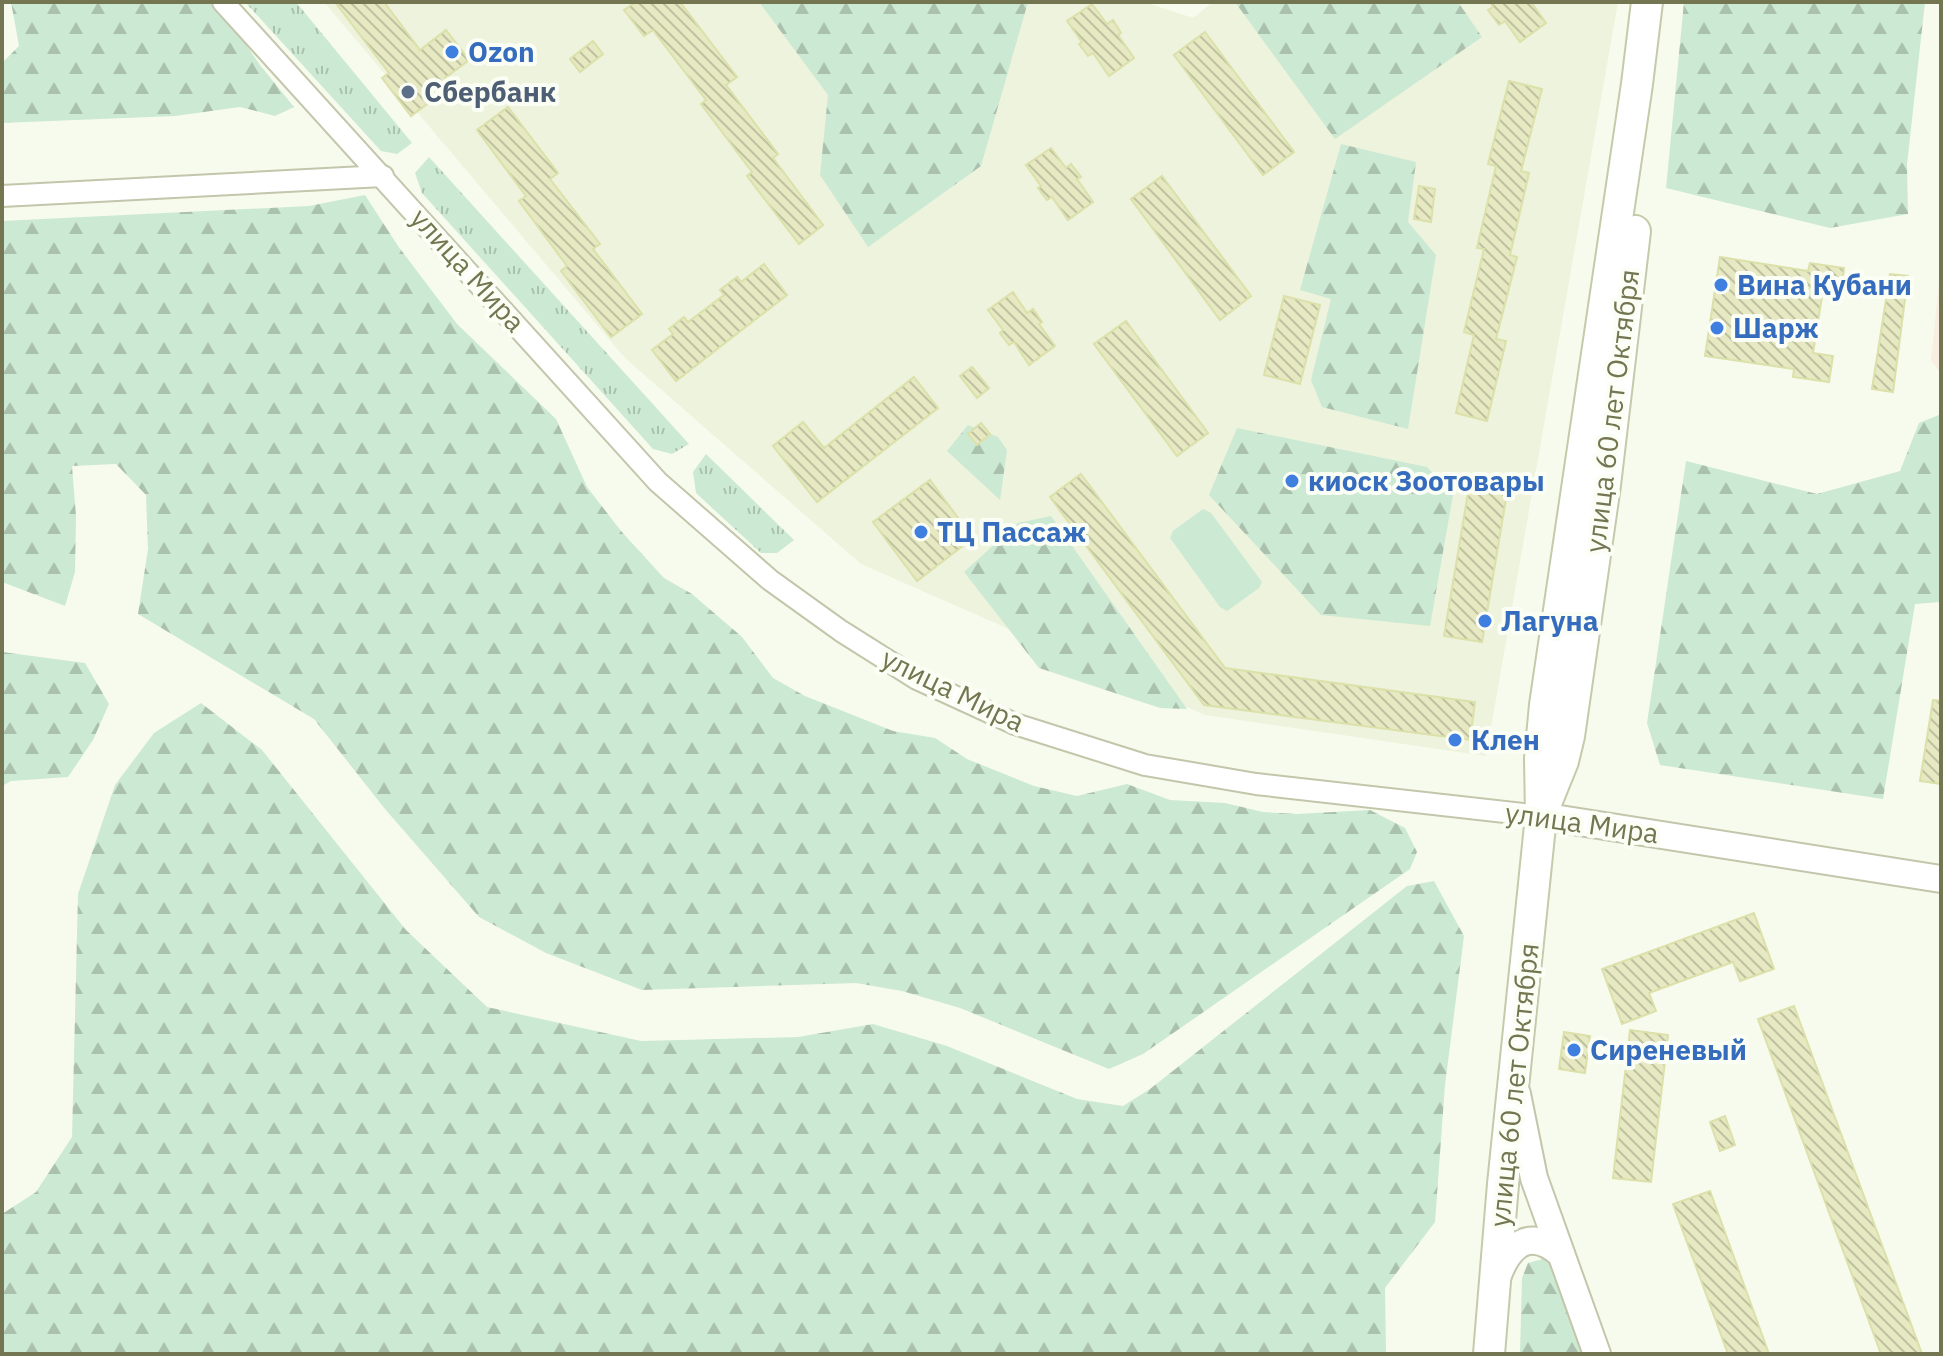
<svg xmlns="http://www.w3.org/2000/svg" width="1943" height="1356" viewBox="0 0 1943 1356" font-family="'IBM Plex Sans',sans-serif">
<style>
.residential{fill:#edf3dc}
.medical{fill:#f8efe1}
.grass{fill:url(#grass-tufts)}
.forest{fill:url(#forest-firs)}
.garden{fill:#cce9d4}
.building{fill:url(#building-back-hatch);stroke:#dce0a9;stroke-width:2}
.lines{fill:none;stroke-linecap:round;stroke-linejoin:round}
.minor-casing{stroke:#c3c6ab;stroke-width:24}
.tertiary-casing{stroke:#c3c6ab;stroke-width:30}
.secondary-casing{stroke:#c5caaa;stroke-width:34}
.minor{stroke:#fff;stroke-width:20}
.tertiary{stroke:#fff;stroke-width:26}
.secondary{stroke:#fff;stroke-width:30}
.shop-dot{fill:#3f7fe0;stroke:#fbfef4;stroke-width:3}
.service-dot{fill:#5c6f8a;stroke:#fbfef4;stroke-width:3}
.labels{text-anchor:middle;stroke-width:8;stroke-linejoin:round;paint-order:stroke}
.shop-label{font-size:28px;font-weight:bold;fill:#366cbe;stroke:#fbfef4;text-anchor:start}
.service-label{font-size:28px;font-weight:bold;fill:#4e5e75;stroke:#fbfef4;text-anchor:start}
.street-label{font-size:28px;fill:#747651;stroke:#fbfef4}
</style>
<defs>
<pattern id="grass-tufts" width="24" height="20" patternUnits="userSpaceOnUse" patternTransform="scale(2)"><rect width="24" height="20" fill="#cce9d4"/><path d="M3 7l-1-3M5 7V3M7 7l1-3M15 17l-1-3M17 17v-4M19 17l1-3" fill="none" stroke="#aac1ae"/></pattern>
<pattern id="forest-firs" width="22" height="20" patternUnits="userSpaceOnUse" patternTransform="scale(2)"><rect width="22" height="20" fill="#cce9d4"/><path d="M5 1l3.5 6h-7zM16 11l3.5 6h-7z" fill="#aac1ae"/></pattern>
<pattern id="building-back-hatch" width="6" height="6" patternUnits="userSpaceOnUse" patternTransform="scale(2)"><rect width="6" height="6" fill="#e6e9c2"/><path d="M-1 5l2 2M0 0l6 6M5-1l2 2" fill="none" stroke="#bfc1a0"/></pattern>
</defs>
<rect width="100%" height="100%" fill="#f7fbed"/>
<path class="residential" d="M 324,2 L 1144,2 L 1193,18 L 1213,2 L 1618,2 L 1486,756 L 1205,715 L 861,564 L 625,358 Z"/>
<path class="medical" d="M 1941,262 L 1941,374 L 1931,360 Z"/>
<g class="grass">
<path d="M 245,2 L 296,2 L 412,143 L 397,154 L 381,151 Z"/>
<path d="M 429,157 L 689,444 L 672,454 L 653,449 L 422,193 L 415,173 Z"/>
<path d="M 706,454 L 794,540 L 777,553 L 761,553 L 696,493 L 693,472 Z"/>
</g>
<g class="forest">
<path d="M 11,2 L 217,2 L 260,65 L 294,107 L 275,116 L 240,107 L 175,116 L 2,123 L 2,63 L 19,46 Z"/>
<path d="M 759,2 L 1028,2 L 981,166 L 868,247 L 820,175 L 828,95 Z"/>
<path d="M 1235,2 L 1458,2 L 1482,37 L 1335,139 Z"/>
<path d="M 1684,2 L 1925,2 L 1907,165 L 1908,214 L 1830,228 L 1666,188 Z"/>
<path d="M 1341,144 L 1416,162 L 1408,222 L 1436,255 L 1408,429 L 1322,407 L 1311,380 L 1331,299 L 1300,290 Z"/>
<path d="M 365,195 L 398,246 L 457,324 L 556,419 L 587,487 L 621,531 L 664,578 L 692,594 L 742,637 L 773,678 L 805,696 L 893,731 L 935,738 L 967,759 L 1034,786 L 1077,796 L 1127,784 L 1170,800 L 1225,803 L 1263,812 L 1297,814 L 1370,810 L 1405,828 L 1417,852 L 1410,869 L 1143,1054 L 1109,1069 L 960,1008 L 902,991 L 856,983 L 642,990 L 546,953 L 479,917 L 385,809 L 314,719 L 138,614 L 148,549 L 146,495 L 116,464 L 72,466 L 76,516 L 75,572 L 65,606 L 2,582 L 2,221 L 309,206 Z"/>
<path d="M 1941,414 L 1941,602 L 1915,604 L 1883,799 L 1660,765 L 1647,723 L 1686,461 L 1817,494 L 1900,471 L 1919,423 Z"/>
<path d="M 968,425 L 998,437 L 1007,450 L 1000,500 L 947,451 Z"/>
<path d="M 1237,428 L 1427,467 L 1453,495 L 1430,626 L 1321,615 L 1209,495 Z"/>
<path d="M 1051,516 L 1187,709 L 1160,708 L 1039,668 L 964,572 L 1018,523 Z"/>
<path d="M 2,652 L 85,663 L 109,704 L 93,740 L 68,777 L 11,781 L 2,786 Z"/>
<path d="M 201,703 L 262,750 L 406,930 L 487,1007 L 641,1041 L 798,1037 L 873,1024 L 947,1046 L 1077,1099 L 1123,1106 L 1150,1089 L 1407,886 L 1434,881 L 1464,936 L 1445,1085 L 1435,1222 L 1385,1288 L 1386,1354 L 2,1354 L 2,1214 L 36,1192 L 72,1137 L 78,894 L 115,785 L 154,733 Z"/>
<path d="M 1546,1258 L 1555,1266 L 1584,1354 L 1520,1354 L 1522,1278 L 1528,1263 Z"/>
</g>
<path class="garden" d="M 1203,509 L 1211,513 L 1262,582 L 1259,588 L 1227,611 L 1220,607 L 1170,538 L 1173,531 Z"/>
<g class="building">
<path d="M 335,2 L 384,2 L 420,50 L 446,30 L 469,60 L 445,78 L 451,86 L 411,116 L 382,78 L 389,73 Z"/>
<path d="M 636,2 L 680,2 L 737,77 L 726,85 L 778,154 L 773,158 L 823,225 L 799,244 L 747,176 L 752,172 L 701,104 L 706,100 L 653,30 L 644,36 L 624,10 Z"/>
<path d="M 1490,2 L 1531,2 L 1546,23 L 1520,42 L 1505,21 L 1499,25 L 1488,10 L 1493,7 Z"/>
<path d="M 1092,4 L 1107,24 L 1113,20 L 1121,33 L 1118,35 L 1134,58 L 1109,76 L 1093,53 L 1088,56 L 1079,44 L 1082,42 L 1067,21 Z"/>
<path d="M 1205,32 L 1294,152 L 1263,175 L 1174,55 Z"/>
<path d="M 593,41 L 603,54 L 580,72 L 570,59 Z"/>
<path d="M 1509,81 L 1542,89 L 1521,171 L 1529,173 L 1510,255 L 1517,257 L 1496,339 L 1506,341 L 1487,421 L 1456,413 L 1474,335 L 1464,332 L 1484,249 L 1477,248 L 1496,166 L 1488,164 Z"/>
<path d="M 508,107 L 558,173 L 550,179 L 600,244 L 593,249 L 642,314 L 611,337 L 561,271 L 567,266 L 519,201 L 526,196 L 477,130 Z"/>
<path d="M 1051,148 L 1066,168 L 1071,164 L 1081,177 L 1077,179 L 1093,202 L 1068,220 L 1052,197 L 1047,200 L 1038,188 L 1041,186 L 1026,165 Z"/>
<path d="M 1162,176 L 1251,296 L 1220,320 L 1131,199 Z"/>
<path d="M 1419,186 L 1435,189 L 1431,222 L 1414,219 Z"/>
<path d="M 1720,257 L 1808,271 L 1810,263 L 1844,268 L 1841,293 L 1823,290 L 1813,353 L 1833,356 L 1829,382 L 1793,377 L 1794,369 L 1705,356 Z"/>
<path d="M 764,264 L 787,295 L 676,381 L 652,350 L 673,334 L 669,329 L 684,317 L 688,322 L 724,295 L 720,290 L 737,277 L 741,282 Z"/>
<path d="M 1890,274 L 1908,276 L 1893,392 L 1872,389 Z"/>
<path d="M 1013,292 L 1027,313 L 1033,309 L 1042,322 L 1039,324 L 1055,346 L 1029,365 L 1014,342 L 1009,345 L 1000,333 L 1003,330 L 988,310 Z"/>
<path d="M 1284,296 L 1320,305 L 1300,384 L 1264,375 Z"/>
<path d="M 1126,321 L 1208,433 L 1177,456 L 1094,344 Z"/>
<path d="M 972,367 L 989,388 L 977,398 L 960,376 Z"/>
<path d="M 914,377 L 938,408 L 817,502 L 773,446 L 803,422 L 824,448 Z"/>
<path d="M 981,423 L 990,434 L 977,445 L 968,434 Z"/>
<path d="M 1081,474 L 1225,668 L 1475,702 L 1470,740 L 1204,705 L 1050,497 Z"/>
<path d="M 1471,475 L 1509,481 L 1482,642 L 1444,636 Z"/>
<path d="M 930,480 L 973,538 L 917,581 L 873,522 Z"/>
<path d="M 1933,700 L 1941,701 L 1941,784 L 1920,781 Z"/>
<path d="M 1754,913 L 1774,969 L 1740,981 L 1733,962 L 1649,993 L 1656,1011 L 1622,1024 L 1602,969 Z"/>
<path d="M 1794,1006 L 1922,1354 L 1881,1354 L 1758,1019 Z"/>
<path d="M 1630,1030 L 1668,1035 L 1651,1182 L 1613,1178 Z"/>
<path d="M 1564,1032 L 1590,1036 L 1585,1073 L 1559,1069 Z"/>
<path d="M 1725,1116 L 1735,1145 L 1720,1151 L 1710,1122 Z"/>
<path d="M 1710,1191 L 1769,1354 L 1728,1354 L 1673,1204 Z"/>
</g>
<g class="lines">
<defs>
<g id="minor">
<path d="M 223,2 L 658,482 L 770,580 L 841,631 L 917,679 L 1015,724 L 1145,765 L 1256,784 L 1541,816"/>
<path d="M 2,196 L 383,176"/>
</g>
<g id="tertiary">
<path d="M 1541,816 L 1941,879"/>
<path d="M 1517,1094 L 1534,1178 L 1597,1354"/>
<path d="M 1497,1278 C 1509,1244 1530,1227 1561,1254"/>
</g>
<g id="secondary">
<path d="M 1546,803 L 1563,761 L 1569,736 L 1605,485 L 1635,231"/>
<path d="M 1489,1354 L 1503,1184 L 1541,816 L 1540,758 L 1545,705 L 1637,84 L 1647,2"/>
</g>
</defs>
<use href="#minor" class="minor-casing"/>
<use href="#tertiary" class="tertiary-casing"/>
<use href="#secondary" class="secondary-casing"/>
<use href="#minor" class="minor"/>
<use href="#tertiary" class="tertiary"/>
<use href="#secondary" class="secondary"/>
</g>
<g class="shop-dot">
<circle cx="452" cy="52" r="8"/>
<circle cx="1721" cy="285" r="8"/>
<circle cx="1717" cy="328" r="8"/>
<circle cx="1292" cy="481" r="8"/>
<circle cx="921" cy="532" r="8"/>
<circle cx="1485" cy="621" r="8"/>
<circle cx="1455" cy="740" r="8"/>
<circle cx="1574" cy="1050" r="8"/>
</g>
<circle class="service-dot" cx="408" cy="92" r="8"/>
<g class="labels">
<g class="shop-label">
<text x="468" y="62">Ozon</text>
<text x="1737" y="295">Вина Кубани</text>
<text x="1733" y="338">Шарж</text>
<text x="1308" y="491">киоск Зоотовары</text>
<text x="937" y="542">ТЦ Пассаж</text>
<text x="1501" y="631">Лагуна</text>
<text x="1471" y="750">Клен</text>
<text x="1590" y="1060">Сиреневый</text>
</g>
<g class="service-label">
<text x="424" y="102">Сбербанк</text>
</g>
<g class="street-label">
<text transform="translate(468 270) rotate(48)" y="10">улица Мира</text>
<text transform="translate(1612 411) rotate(-83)" y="10">улица 60 лет Октября</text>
<text transform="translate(953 690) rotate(26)" y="10">улица Мира</text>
<text transform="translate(1582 823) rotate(8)" y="10">улица Мира</text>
<text transform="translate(1514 1085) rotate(-84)" y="10">улица 60 лет Октября</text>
</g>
</g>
<rect width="1943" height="1356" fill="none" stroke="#747651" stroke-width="8"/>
</svg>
